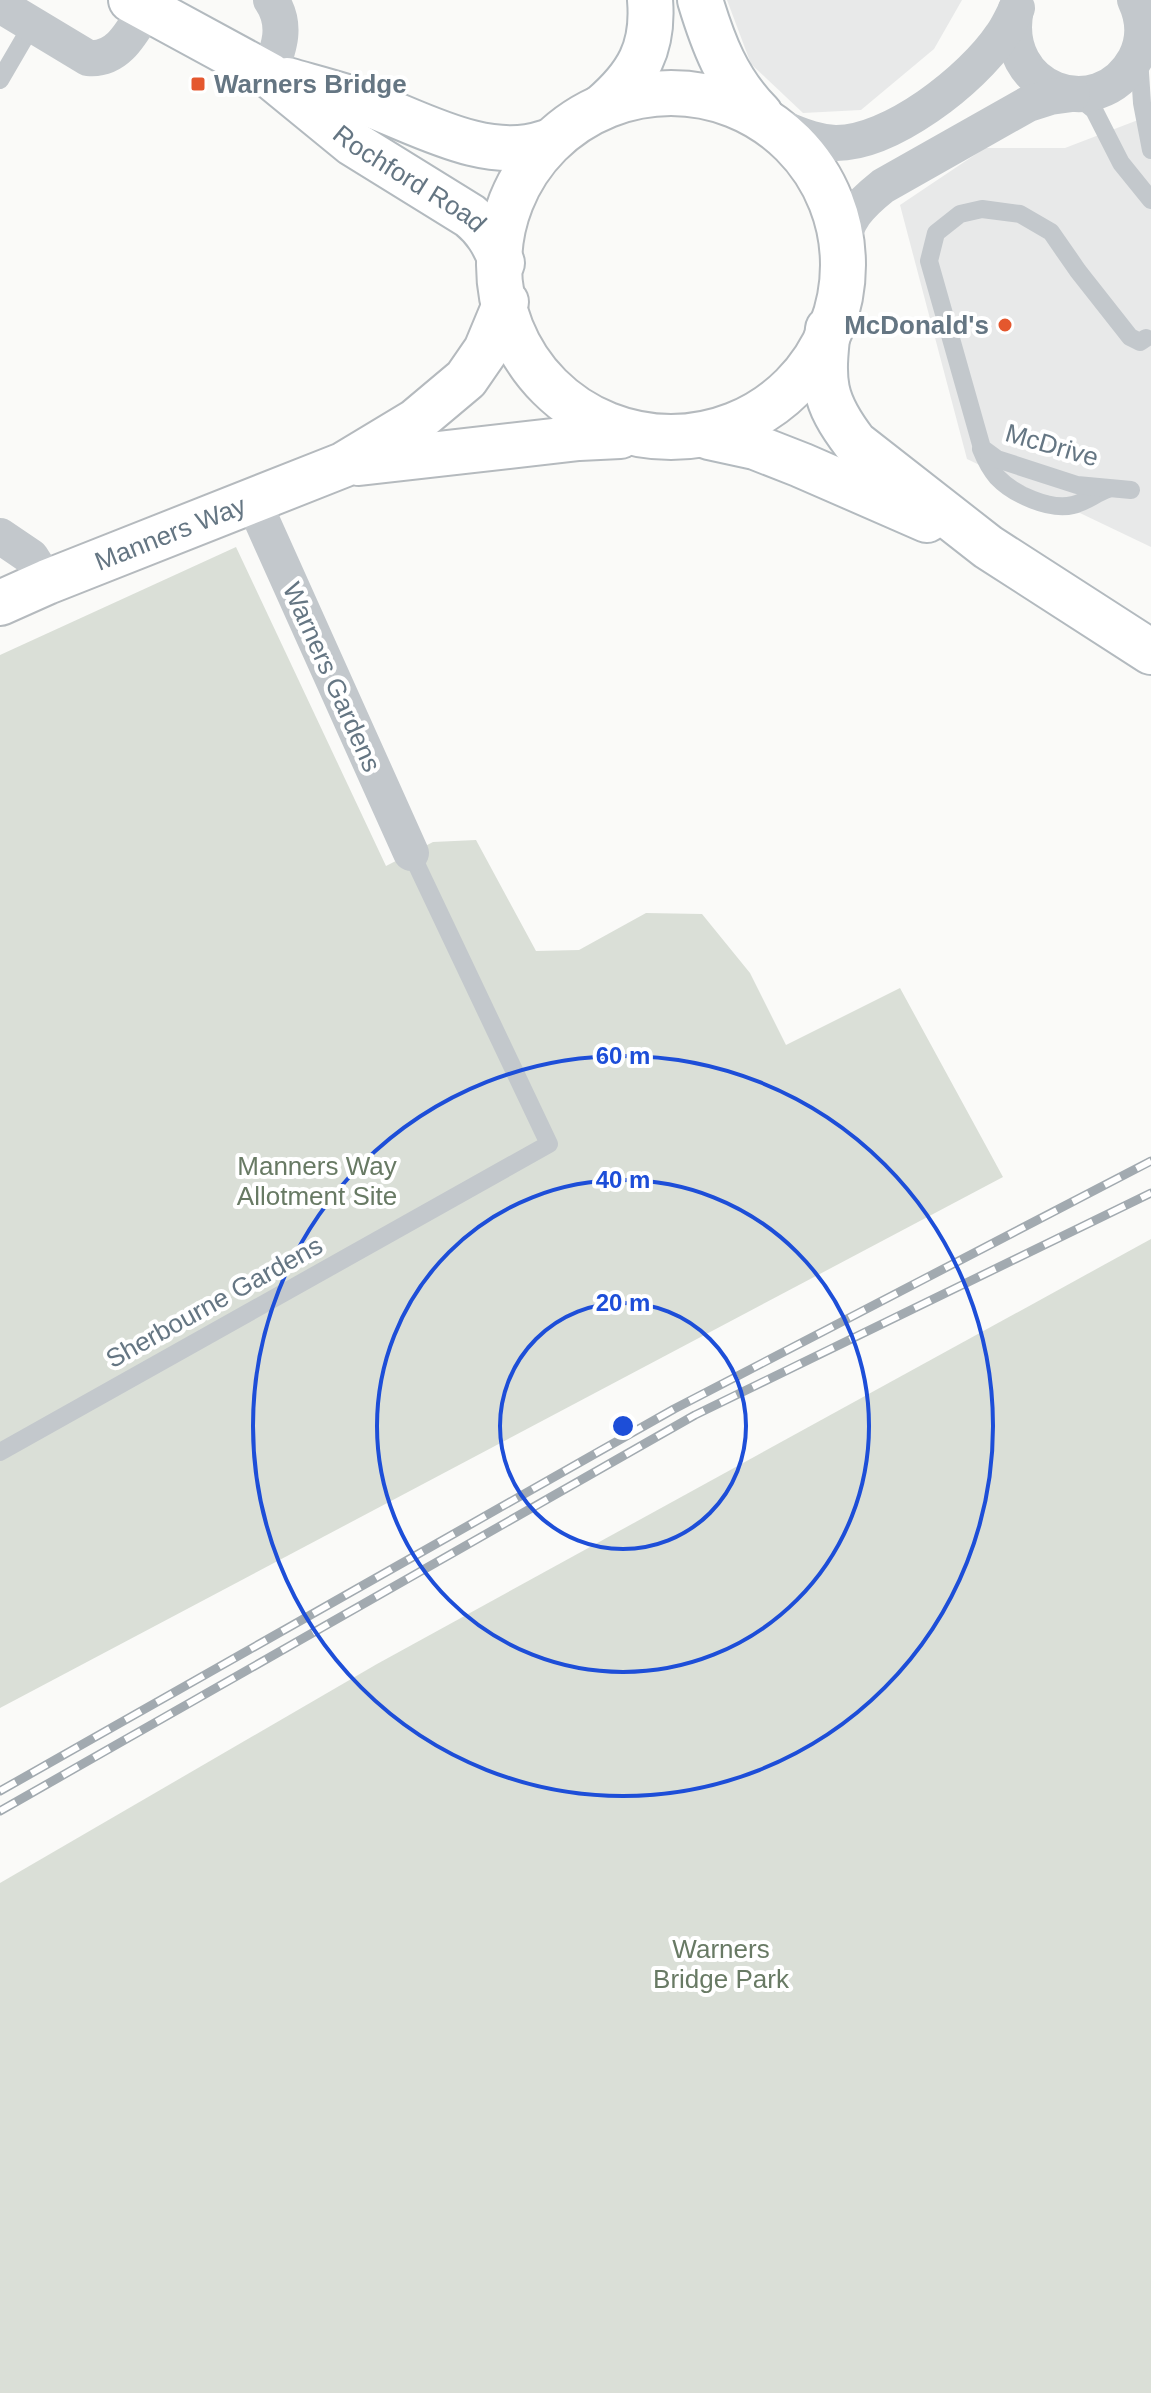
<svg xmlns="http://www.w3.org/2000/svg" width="1151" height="2393" viewBox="0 0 1151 2393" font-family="Helvetica,sans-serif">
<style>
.built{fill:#e8e9e9}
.green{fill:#dadfd7}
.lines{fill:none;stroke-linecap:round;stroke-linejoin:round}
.secondary-casing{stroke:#b3babf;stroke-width:48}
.primary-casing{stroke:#b5babe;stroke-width:48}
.lane{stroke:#c3c8cc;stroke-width:18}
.street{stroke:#c3c8cc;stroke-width:36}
.secondary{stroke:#fff;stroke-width:44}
.primary{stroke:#fff;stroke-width:44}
.rail-casing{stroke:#a2aab0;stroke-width:9}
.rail{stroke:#fff;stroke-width:6;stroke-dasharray:18;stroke-linecap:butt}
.ring{fill:none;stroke:#1d4ed8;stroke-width:4}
.poi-dot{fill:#e4572e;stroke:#fff;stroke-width:3}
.labels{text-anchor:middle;stroke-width:8;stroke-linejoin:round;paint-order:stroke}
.poi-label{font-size:26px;font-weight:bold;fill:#657683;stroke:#fff;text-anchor:start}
.street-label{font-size:26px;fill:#657683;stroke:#fff}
.park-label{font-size:26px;fill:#687a64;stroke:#fff}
.centre{fill:#1d4ed8;stroke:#fff;stroke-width:4}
.ring-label{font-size:24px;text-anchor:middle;font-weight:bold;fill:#1d4ed8;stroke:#fff;stroke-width:8;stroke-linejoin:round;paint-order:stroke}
</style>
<rect width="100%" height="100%" fill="#fafaf8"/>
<g class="built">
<path d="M 727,0 L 962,0 L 934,49 L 861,110 L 803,113 L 751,64 Z"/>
<path d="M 1151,115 L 1151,547 L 967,459 L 900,205 L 985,148 L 1065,148 Z"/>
</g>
<g class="green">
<path d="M 236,547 L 386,866 L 433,842 L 476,840 L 536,951 L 579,950 L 646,913 L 702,914 L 750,973 L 786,1045 L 900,988 L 1003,1177 L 0,1708 L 0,655 Z"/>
<path d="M 1151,1239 L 1151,2393 L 0,2393 L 0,1883 L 377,1664 Z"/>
</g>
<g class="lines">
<defs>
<g id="secondary">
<path id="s1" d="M 131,0 L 269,75 L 352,143 L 470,216 C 486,229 494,243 502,263"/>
<path d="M 700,0 C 713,43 727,81 760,114"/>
<path d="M 287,80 C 315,88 343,95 371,105 C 423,125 488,162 544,143"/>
<path d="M 602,107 C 638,76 654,48 650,0"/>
<path d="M 828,329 C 822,381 822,400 855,443 L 988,547 L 1151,652"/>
<path d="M 709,437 L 755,447 L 801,465 L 927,520"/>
</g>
<g id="primary">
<circle cx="671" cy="265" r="172"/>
<path d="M 359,463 L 579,438 L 620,436"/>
<path id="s2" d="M 0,603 L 47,582 L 343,465 L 416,421 L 466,379 L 486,350 L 506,302"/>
</g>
</defs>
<use href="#secondary" class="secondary-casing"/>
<use href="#primary" class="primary-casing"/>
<g class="lane">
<path d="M 1139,58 L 1142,103 L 1151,150"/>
<path d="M 0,80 L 32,25"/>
<path d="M 1077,96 L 1094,110 L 1121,163 L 1151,200"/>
<path d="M 981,449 C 985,459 990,469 997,477 C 1013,494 1050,511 1073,505 C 1086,502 1096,493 1108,489"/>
<path d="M 1131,490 L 1077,485 L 997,459 L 982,448 L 929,261 L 936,233 L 960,214 L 982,209 L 1020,214 L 1051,232 L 1078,271 L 1130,337 L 1140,342 L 1146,338"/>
<path d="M 0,1452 L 549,1144 L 411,853"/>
</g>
<g class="street">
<path d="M 0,5 L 88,58 C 118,61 132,32 146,9"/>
<path d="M 1016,9 C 999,90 1098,126 1135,59 C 1145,40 1144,19 1135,0"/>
<path d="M 269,75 C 279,48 288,25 271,0"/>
<path d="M 782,128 C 800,135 815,142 835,143 C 890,144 972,80 1002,35 C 1008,27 1012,17 1017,8"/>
<path d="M 840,251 C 846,219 858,206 883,186 L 1028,104 L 1050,97 L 1072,94"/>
<path d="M 253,501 L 411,853"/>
<path d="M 0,536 L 31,557 L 47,582"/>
</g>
<use href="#secondary" class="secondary"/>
<use href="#primary" class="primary"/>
<defs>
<g id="rail">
<path d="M 0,1791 L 674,1409 L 1151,1161"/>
<path d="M 0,1811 L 695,1415 L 1151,1193"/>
</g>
</defs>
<use href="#rail" class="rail-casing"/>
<use href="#rail" class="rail"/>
</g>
<g class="ring">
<circle cx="623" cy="1426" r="123"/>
<circle cx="623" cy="1426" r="246"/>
<circle cx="623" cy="1426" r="370"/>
</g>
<g class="poi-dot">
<rect x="190" y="76" width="16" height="16" rx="4"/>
<circle cx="1005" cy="325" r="8"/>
</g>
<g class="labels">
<g class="poi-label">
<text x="214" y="93">Warners Bridge</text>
<text x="989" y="334" text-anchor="end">McDonald's</text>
</g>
<g class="street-label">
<text dy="9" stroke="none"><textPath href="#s1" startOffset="332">Rochford Road</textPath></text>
<text transform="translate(1052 445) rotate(16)" y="9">McDrive</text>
<text dy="9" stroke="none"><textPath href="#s2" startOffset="184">Manners Way</textPath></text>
<text transform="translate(332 677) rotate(66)" y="9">Warners Gardens</text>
<text transform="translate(214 1302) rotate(-29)" y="9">Sherbourne Gardens</text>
</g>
<g class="park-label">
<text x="317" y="1175">Manners Way<tspan x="317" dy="30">Allotment Site</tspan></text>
<text x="721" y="1958">Warners<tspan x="721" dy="30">Bridge Park</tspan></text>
</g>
</g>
<circle cx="623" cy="1426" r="12" class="centre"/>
<g class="ring-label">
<text x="623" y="1064">60 m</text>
<text x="623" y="1188">40 m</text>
<text x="623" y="1311">20 m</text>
</g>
</svg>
